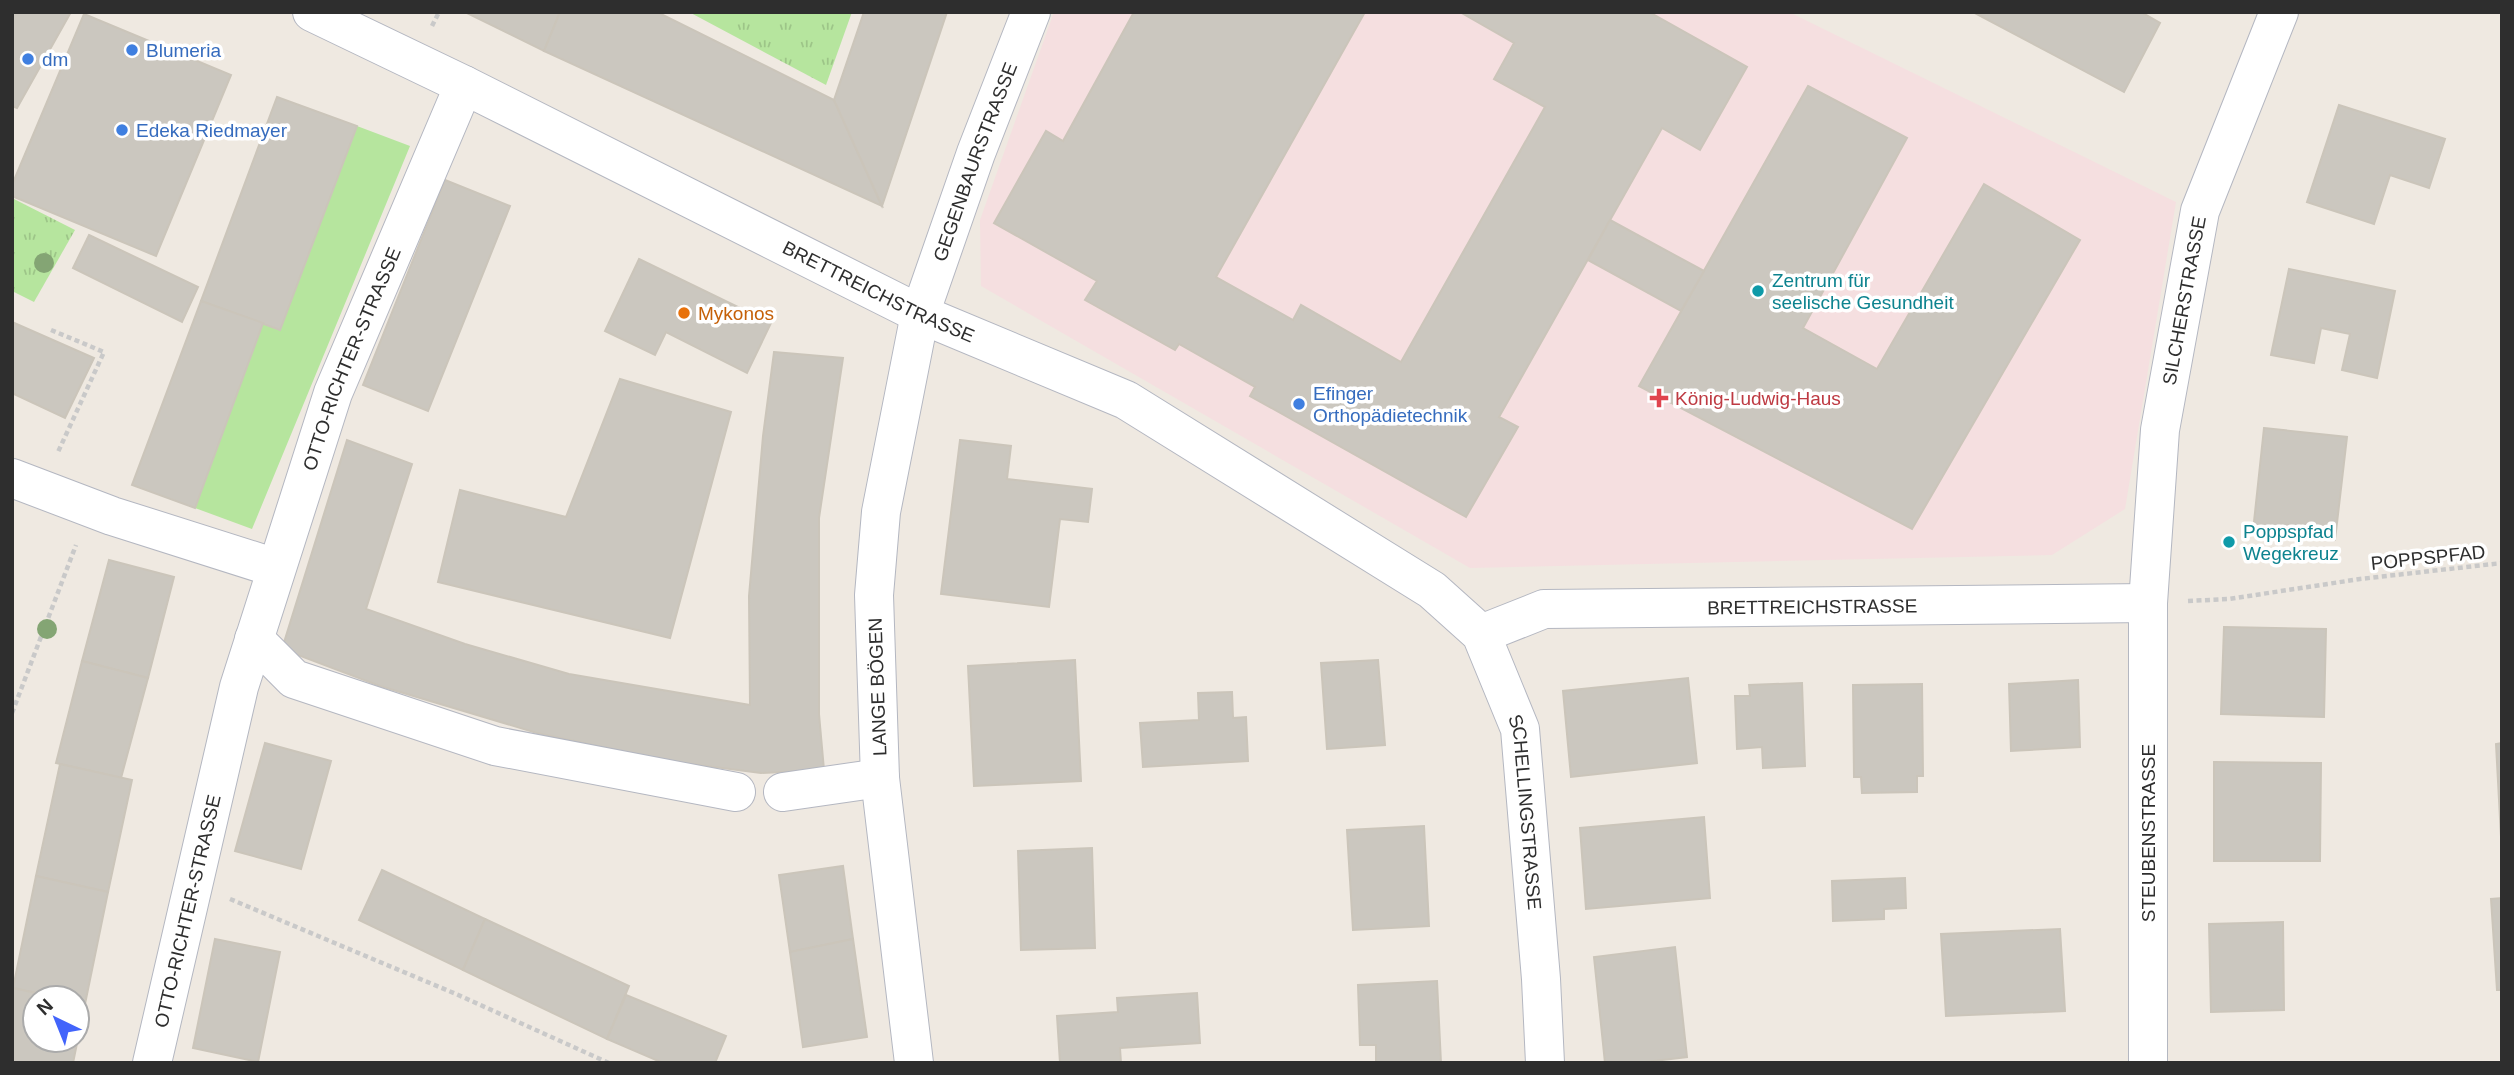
<svg xmlns="http://www.w3.org/2000/svg" width="2514" height="1075" viewBox="0 0 2514 1075" font-family="Helvetica,sans-serif">
<style>
.medical{fill:#f5dfe0}
.grass{fill:url(#grass-tufts)}
.garden{fill:#b6e59e}
.building{fill:#cbc7bf;stroke:#cbc5ba;stroke-width:2}
.lines{fill:none;stroke-linecap:round;stroke-linejoin:round}
.minor-casing{stroke:#b4b7c1;stroke-width:40}
.path{stroke:#c9c9c9;stroke-width:4.5;stroke-dasharray:5 3.5;stroke-linecap:butt}
.minor{stroke:#fff;stroke-width:38}
.tree{fill:#84a574}
.shop-dot{fill:#3f7fe0;stroke:#fff;stroke-width:2.5}
.culture-dot{fill:#0f9aa8;stroke:#fff;stroke-width:2.5}
.food-dot{fill:#e8710a;stroke:#fff;stroke-width:2.5}
.health-dot{fill:#e0444e;stroke:#fff;stroke-width:2.5}
.labels{text-anchor:middle;stroke-width:7;stroke-linejoin:round;paint-order:stroke}
.shop-label{font-size:19px;fill:#366cbe;stroke:#fff;text-anchor:start}
.street-label{font-size:19px;fill:#2e2e2e;stroke:#fff}
.culture-label{font-size:19px;fill:#0d838f;stroke:#fff;text-anchor:start}
.food-label{font-size:19px;fill:#c56008;stroke:#fff;text-anchor:start}
.health-label{font-size:19px;fill:#be3a42;stroke:#fff;text-anchor:start}
</style>
<defs>
<pattern id="grass-tufts" width="24" height="20" patternUnits="userSpaceOnUse" patternTransform="scale(1.75)"><rect width="24" height="20" fill="#b6e59e"/><path d="M3 7l-1-3M5 7V3M7 7l1-3M15 17l-1-3M17 17v-4M19 17l1-3" fill="none" stroke="#9dc588"/></pattern>
</defs>
<rect width="100%" height="100%" fill="#efe9e1"/>
<path class="medical" d="M 1054,12 L 1789,12 L 2176,202 L 2125,509 L 2052,555 L 1470,568 L 981,286 L 980,220 Z"/>
<g class="grass">
<path d="M 689,12 L 852,12 L 826,85 Z"/>
<path d="M 12,198 L 75,230 L 34,302 L 12,291 Z"/>
</g>
<path class="garden" d="M 357,126 L 410,146 L 252,529 L 195,508 L 263,323 L 280,330 Z"/>
<g class="building">
<path d="M 12,12 L 71,12 L 17,108 L 12,106 Z"/>
<path d="M 465,12 L 560,12 L 544,51 Z"/>
<path d="M 560,12 L 657,12 L 834,100 L 882,206 L 544,51 Z"/>
<path d="M 864,12 L 947,12 L 882,206 L 834,100 Z"/>
<path d="M 1134,12 L 1365,12 L 1216,277 L 1293,320 L 1301,305 L 1401,362 L 1545,107 L 1494,79 L 1514,43 L 1460,12 L 1649,12 L 1747,67 L 1700,150 L 1662,128 L 1499,417 L 1518,427 L 1466,517 L 1250,396 L 1255,387 L 1179,344 L 1175,350 L 1085,300 L 1097,281 L 994,223 L 1046,131 L 1063,141 Z"/>
<path d="M 1973,12 L 2141,12 L 2160,23 L 2124,92 Z"/>
<path d="M 84,14 L 231,75 L 156,256 L 12,196 L 12,185 Z"/>
<path d="M 1808,86 L 1907,138 L 1803,328 L 1877,369 L 1984,184 L 2080,240 L 1912,529 L 1639,386 Z"/>
<path d="M 277,97 L 357,126 L 280,330 L 201,301 Z"/>
<path d="M 2339,105 L 2445,139 L 2429,188 L 2390,175 L 2374,224 L 2307,202 Z"/>
<path d="M 445,180 L 510,206 L 428,411 L 363,385 Z"/>
<path d="M 1610,220 L 1704,271 L 1681,311 L 1588,260 Z"/>
<path d="M 89,235 L 198,287 L 182,322 L 73,268 Z"/>
<path d="M 639,259 L 771,323 L 747,373 L 666,332 L 655,355 L 605,331 Z"/>
<path d="M 2289,269 L 2395,291 L 2377,378 L 2342,370 L 2350,334 L 2321,328 L 2314,363 L 2271,355 Z"/>
<path d="M 201,301 L 263,323 L 195,508 L 132,485 Z"/>
<path d="M 12,322 L 94,358 L 65,418 L 12,393 Z"/>
<path d="M 774,352 L 843,358 L 819,518 L 819,714 L 824,770 L 761,773 L 668,761 L 537,733 L 380,686 L 282,649 L 347,440 L 412,464 L 366,609 L 465,644 L 569,674 L 750,705 L 749,596 L 763,436 Z"/>
<path d="M 620,379 L 731,412 L 670,638 L 438,582 L 460,490 L 566,517 Z"/>
<path d="M 2264,428 L 2347,437 L 2335,540 L 2253,531 Z"/>
<path d="M 960,440 L 1011,446 L 1007,479 L 1092,489 L 1088,522 L 1060,519 L 1049,607 L 941,594 Z"/>
<path d="M 109,560 L 174,577 L 148,678 L 82,661 Z"/>
<path d="M 2224,627 L 2326,629 L 2324,717 L 2221,714 Z"/>
<path d="M 1075,660 L 1081,781 L 974,786 L 968,666 Z"/>
<path d="M 1378,660 L 1385,745 L 1327,749 L 1321,663 Z"/>
<path d="M 82,661 L 148,678 L 121,778 L 56,763 Z"/>
<path d="M 1688,678 L 1697,763 L 1571,777 L 1563,691 Z"/>
<path d="M 2078,680 L 2080,747 L 2011,751 L 2009,684 Z"/>
<path d="M 1802,683 L 1805,766 L 1763,768 L 1762,747 L 1737,749 L 1735,696 L 1750,696 L 1749,685 Z"/>
<path d="M 1922,684 L 1923,776 L 1917,776 L 1917,792 L 1862,793 L 1861,777 L 1854,777 L 1853,685 Z"/>
<path d="M 1232,692 L 1233,718 L 1246,717 L 1248,761 L 1143,767 L 1140,723 L 1199,720 L 1198,693 Z"/>
<path d="M 265,743 L 331,761 L 301,869 L 235,851 Z"/>
<path d="M 2502,743 L 2502,836 L 2501,837 L 2496,744 Z"/>
<path d="M 2214,762 L 2321,763 L 2320,861 L 2214,861 Z"/>
<path d="M 60,764 L 132,780 L 108,892 L 36,876 Z"/>
<path d="M 1704,817 L 1710,898 L 1586,909 L 1580,828 Z"/>
<path d="M 1424,826 L 1429,926 L 1353,930 L 1347,830 Z"/>
<path d="M 1092,848 L 1095,948 L 1021,950 L 1018,851 Z"/>
<path d="M 843,866 L 853,939 L 790,952 L 779,875 Z"/>
<path d="M 382,870 L 485,919 L 463,970 L 359,920 Z"/>
<path d="M 36,876 L 108,892 L 85,1004 L 77,1002 L 77,998 L 59,998 L 13,988 Z"/>
<path d="M 1905,878 L 1906,908 L 1884,909 L 1884,919 L 1833,921 L 1832,881 Z"/>
<path d="M 2502,898 L 2502,990 L 2497,990 L 2491,899 Z"/>
<path d="M 485,919 L 629,986 L 607,1039 L 463,970 Z"/>
<path d="M 2283,922 L 2284,1010 L 2211,1012 L 2209,924 Z"/>
<path d="M 2060,929 L 2065,1011 L 1946,1016 L 1941,934 Z"/>
<path d="M 215,939 L 280,952 L 258,1062 L 193,1048 Z"/>
<path d="M 853,939 L 867,1037 L 803,1047 L 790,952 Z"/>
<path d="M 1675,947 L 1687,1057 L 1637,1063 L 1605,1063 L 1594,957 Z"/>
<path d="M 1437,981 L 1441,1063 L 1376,1063 L 1376,1045 L 1360,1045 L 1358,985 Z"/>
<path d="M 13,988 L 59,998 L 35,998 L 35,1040 L 77,1040 L 77,1002 L 85,1004 L 73,1063 L 12,1063 Z"/>
<path d="M 1197,993 L 1200,1043 L 1120,1048 L 1121,1063 L 1060,1063 L 1057,1016 L 1118,1012 L 1117,998 Z"/>
<path d="M 626,995 L 726,1036 L 715,1063 L 663,1063 L 607,1039 Z"/>
</g>
<g class="lines">
<defs>
<g id="minor">
<path id="s1" d="M 312,12 L 464,85 L 920,314 L 1126,400 L 1432,590 L 1481,634 L 1520,729 L 1541,979 L 1545,1063"/>
<path d="M 12,478 L 112,516 L 276,568"/>
<path id="s2" d="M 1481,634 L 1544,609 L 2148,603"/>
<path d="M 254,639 L 294,679 L 495,746 L 736,792"/>
<path d="M 783,792 L 880,778"/>
<path id="s3" d="M 152,1063 L 239,687 L 333,393 L 464,85"/>
<path id="s4" d="M 914,1063 L 880,778 L 874,595 L 881,512 L 920,314 L 976,153 L 1031,12"/>
<path id="s5" d="M 2148,1063 L 2148,603 L 2160,430 L 2200,211 L 2279,12"/>
</g>
</defs>
<use href="#minor" class="minor-casing"/>
<g class="path">
<path d="M 432,26 L 439,12"/>
<path d="M 51,330 L 104,352 L 58,452"/>
<path d="M 2188,601 L 2229,599 L 2360,579 L 2502,563"/>
<path d="M 12,713 L 76,545"/>
<path d="M 230,899 L 456,994 L 609,1063"/>
</g>
<use href="#minor" class="minor"/>
</g>
<g class="tree">
<circle cx="44" cy="263" r="10"/>
<circle cx="47" cy="629" r="10"/>
</g>
<g class="shop-dot">
<circle cx="132" cy="50" r="7"/>
<circle cx="28" cy="59" r="7"/>
<circle cx="122" cy="130" r="7"/>
<circle cx="1299" cy="404" r="7"/>
</g>
<g class="culture-dot">
<circle cx="1758" cy="291" r="7"/>
<circle cx="2229" cy="542" r="7"/>
</g>
<circle class="food-dot" cx="684" cy="313" r="7"/>
<path class="health-dot" d="M1655.5 387.5h7v7h7v7h-7v7h-7v-7h-7v-7h7z"/>
<g class="labels">
<g class="shop-label">
<text x="146" y="57">Blumeria</text>
<text x="42" y="66">dm</text>
<text x="136" y="137">Edeka Riedmayer</text>
<text x="1313" y="400">Efinger<tspan x="1313" dy="22">Orthopädietechnik</tspan></text>
</g>
<g class="street-label">
<text dy="7" stroke="none"><textPath href="#s4" startOffset="917">GEGENBAURSTRASSE</textPath></text>
<text dy="7" stroke="none"><textPath href="#s1" startOffset="632">BRETTREICHSTRASSE</textPath></text>
<text dy="7" stroke="none"><textPath href="#s5" startOffset="765">SILCHERSTRASSE</textPath></text>
<text dy="7" stroke="none"><textPath href="#s3" startOffset="733">OTTO-RICHTER-STRASSE</textPath></text>
<text transform="translate(2428 557) rotate(-6)" y="7">POPPSPFAD</text>
<text dy="7" stroke="none"><textPath href="#s2" startOffset="336">BRETTREICHSTRASSE</textPath></text>
<text transform="translate(877 687) rotate(-92)" y="7">LANGE BÖGEN</text>
<text dy="7" stroke="none"><textPath href="#s1" startOffset="1514">SCHELLINGSTRASSE</textPath></text>
<text transform="translate(2148 833) rotate(-90)" y="7">STEUBENSTRASSE</text>
<text dy="7" stroke="none"><textPath href="#s3" startOffset="156">OTTO-RICHTER-STRASSE</textPath></text>
</g>
<g class="culture-label">
<text x="1772" y="287">Zentrum für<tspan x="1772" dy="22">seelische Gesundheit</tspan></text>
<text x="2243" y="538">Poppspfad<tspan x="2243" dy="22">Wegekreuz</tspan></text>
</g>
<g class="food-label">
<text x="698" y="320">Mykonos</text>
</g>
<g class="health-label">
<text x="1675" y="405">König-Ludwig-Haus</text>
</g>
</g>
<rect width="2514" height="1075" fill="none" stroke="#2e2e2e" stroke-width="28"/>
<g transform="translate(56 1019) rotate(317)"><circle r="33" fill="#ffffff" stroke="#ababab" stroke-width="2"/>
<path d="M0-5L12 26L0 18L-12 26Z" fill="#4264fb"/>
<text y="-10" font-size="19" font-weight="bold" text-anchor="middle" fill="#2e2e2e">N</text>
</g>
</svg>
